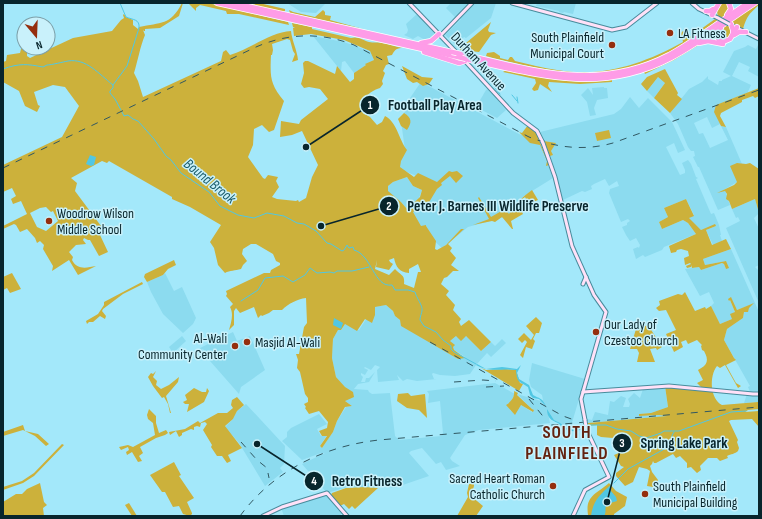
<svg xmlns="http://www.w3.org/2000/svg" width="762" height="519" viewBox="0 0 762 519" font-family="'Sofia Sans Condensed',sans-serif">
<style>
.built{fill:#8cdbef}
.green{fill:#ccb13b;fill-rule:evenodd}
.water{fill:#51c7e3}
.lines{fill:none;stroke-linecap:round;stroke-linejoin:round}
.stream{stroke:#51c7e3;stroke-width:1}
.secondary-casing{stroke:#488c9c;stroke-width:5}
.highway-casing{stroke:#fff;stroke-width:6}
.secondary{stroke:#ffe1f8;stroke-width:3}
.highway{stroke:#fe9ce7;stroke-width:4.5}
.rail{stroke:#315862;stroke-width:1;stroke-dasharray:7 7;stroke-linecap:butt}
.secondary-bridge-casing{stroke:#488c9c;stroke-width:5;stroke-linecap:butt}
.highway-bridge-casing{stroke:#fff;stroke-width:6;stroke-linecap:butt}
.secondary-bridge{stroke:#ffe1f8;stroke-width:3}
.highway-bridge{stroke:#fe9ce7;stroke-width:4.5}
.poi-dot{fill:#952e0e;stroke:#c9f1fb;stroke-width:1.5}
.labels{text-anchor:middle;stroke-width:3;stroke-linejoin:round;paint-order:stroke}
.poi-label{font-size:14px;fill:#08252c;stroke:#c9f1fb;text-anchor:start}
.street-label{font-size:14px;fill:#08252c;stroke:#c9f1fb}
.water-label{font-size:15px;font-style:italic;fill:#1a5c6a;stroke:#c9f1fb}
.district-label{font-size:18px;font-weight:bold;letter-spacing:1px;fill:#63220f;stroke:#c9f1fb}
.leader{fill:none;stroke:#08252c;stroke-width:1.5}
.callout-dot{fill:#08252c;stroke:#c9f1fb;stroke-width:1.5}
.mark-label{font-size:12px;text-anchor:middle;font-weight:bold;fill:#fff}
.callout-label{font-size:15px;text-anchor:middle;font-weight:bold;fill:#08252c;stroke:#c9f1fb;stroke-width:3;stroke-linejoin:round;paint-order:stroke}
</style>
<rect width="100%" height="100%" fill="#a3e8fa"/>
<g class="built">
<path d="M 287,3 L 326,3 L 316,13 L 301,12 Z"/>
<path d="M 451,3 L 452,4 L 454,3 L 496,3 L 491,18 L 466,38 L 464,37 L 456,45 L 445,35 L 461,19 L 455,17 L 446,8 Z"/>
<path d="M 537,3 L 576,3 L 573,14 L 564,12 L 563,13 L 559,12 L 559,11 L 536,6 Z"/>
<path d="M 418,13 L 435,34 L 428,40 L 425,40 L 418,36 L 413,39 L 404,35 L 407,33 L 408,30 L 406,24 Z"/>
<path d="M 313,36 L 344,42 L 369,51 L 370,51 L 374,60 L 366,64 L 366,65 L 354,73 L 345,61 L 342,62 L 341,71 Z"/>
<path d="M 759,43 L 759,77 L 748,71 L 750,67 L 739,62 L 732,76 L 751,85 L 747,94 L 716,105 L 715,112 L 720,124 L 712,128 L 707,117 L 694,123 L 699,134 L 703,133 L 710,148 L 728,140 L 721,126 L 726,127 L 742,164 L 737,163 L 737,182 L 722,191 L 725,190 L 730,205 L 718,210 L 699,167 L 698,167 L 693,157 L 695,156 L 694,151 L 691,151 L 688,147 L 678,124 L 670,113 L 689,89 L 702,82 L 708,76 L 708,79 L 718,85 L 719,81 L 722,81 L 722,80 L 731,76 L 723,72 L 734,51 L 745,47 L 748,45 L 756,49 Z"/>
<path d="M 658,77 L 665,83 L 654,98 L 647,91 Z"/>
<path d="M 421,82 L 519,134 L 539,142 L 553,178 L 524,196 L 508,216 L 468,227 L 442,248 L 408,217 L 438,185 L 395,167 L 405,150 L 401,121 L 410,98 Z"/>
<path d="M 604,87 L 604,88 L 607,88 L 608,98 L 597,100 L 594,108 L 596,115 L 590,116 L 587,102 L 581,95 L 588,88 L 593,95 L 592,88 Z"/>
<path d="M 488,89 L 506,110 L 497,118 L 476,107 L 486,90 Z"/>
<path d="M 630,97 L 639,108 L 648,98 L 672,122 L 685,150 L 678,153 L 674,143 L 666,147 L 680,175 L 685,173 L 685,170 L 682,163 L 688,160 L 691,164 L 696,177 L 698,178 L 696,179 L 711,214 L 714,213 L 719,225 L 721,235 L 720,235 L 722,241 L 713,245 L 706,230 L 716,226 L 701,230 L 688,218 L 694,215 L 686,199 L 664,208 L 668,217 L 659,222 L 662,229 L 683,220 L 688,223 L 696,234 L 664,247 L 662,250 L 645,257 L 643,255 L 636,259 L 633,249 L 638,247 L 639,248 L 640,245 L 636,238 L 630,241 L 626,235 L 622,227 L 627,225 L 627,223 L 630,221 L 628,219 L 621,222 L 609,193 L 610,189 L 619,186 L 617,181 L 609,186 L 605,179 L 594,184 L 591,186 L 592,189 L 585,192 L 582,191 L 563,200 L 556,174 L 550,156 L 552,155 L 551,151 L 555,143 L 544,141 L 540,132 L 614,114 L 621,109 Z"/>
<path d="M 407,177 L 413,186 L 422,190 L 419,198 L 407,209 L 401,202 L 388,192 L 388,186 L 393,182 Z"/>
<path d="M 755,199 L 759,213 L 754,218 L 759,229 L 759,265 L 755,267 L 759,271 L 759,303 L 726,228 L 740,221 L 738,217 L 736,218 L 732,209 Z"/>
<path d="M 731,249 L 759,312 L 759,402 L 744,403 L 747,394 L 751,394 L 748,387 L 750,386 L 724,340 L 727,329 L 743,318 L 744,312 L 753,304 L 737,310 L 731,298 L 730,300 L 735,312 L 732,319 L 720,324 L 711,306 L 714,303 L 709,292 L 700,296 L 685,269 L 699,267 L 701,270 L 722,263 L 724,264 L 726,269 L 726,261 L 705,265 L 703,259 Z"/>
<path d="M 165,273 L 174,291 L 182,287 L 196,318 L 193,324 L 183,333 L 163,314 L 151,292 L 147,282 L 163,275 Z"/>
<path d="M 386,305 L 393,311 L 395,316 L 400,320 L 402,324 L 458,359 L 465,357 L 454,350 L 450,341 L 456,336 L 466,336 L 481,351 L 491,342 L 495,346 L 502,339 L 506,343 L 491,357 L 487,353 L 476,365 L 470,374 L 455,376 L 440,375 L 433,373 L 432,374 L 434,379 L 437,379 L 417,381 L 407,379 L 403,381 L 397,375 L 399,380 L 378,382 L 377,370 L 380,367 L 375,365 L 371,370 L 365,367 L 364,368 L 368,370 L 365,375 L 361,373 L 361,375 L 363,377 L 361,382 L 365,382 L 366,378 L 369,378 L 375,372 L 369,382 L 358,384 L 354,389 L 368,390 L 369,392 L 372,394 L 390,393 L 395,436 L 399,440 L 441,436 L 443,433 L 440,401 L 428,403 L 429,394 L 427,391 L 495,383 L 515,394 L 511,401 L 510,410 L 513,412 L 521,405 L 532,412 L 534,410 L 532,409 L 517,394 L 541,401 L 543,400 L 542,395 L 531,387 L 529,380 L 532,363 L 585,379 L 571,426 L 562,425 L 554,420 L 547,409 L 550,423 L 479,430 L 465,435 L 450,458 L 452,461 L 460,466 L 446,470 L 441,462 L 436,464 L 422,448 L 411,451 L 409,453 L 429,476 L 394,488 L 377,485 L 375,474 L 376,487 L 347,487 L 327,493 L 344,512 L 339,516 L 284,516 L 281,508 L 327,493 L 302,464 L 325,453 L 321,453 L 302,460 L 282,441 L 287,437 L 287,432 L 291,428 L 319,414 L 327,424 L 317,429 L 321,436 L 327,435 L 320,446 L 322,448 L 333,432 L 337,421 L 346,407 L 352,406 L 345,401 L 345,388 L 336,377 L 332,358 L 333,339 L 338,330 L 341,330 L 345,324 L 359,330 L 374,307 Z"/>
<path d="M 233,332 L 237,341 L 250,336 L 265,370 L 241,387 L 239,394 L 210,361 L 212,360 L 207,352 L 205,352 L 203,349 L 201,350 L 200,348 Z"/>
<path d="M 182,336 L 186,341 L 173,353 L 169,347 Z"/>
<path d="M 665,386 L 668,407 L 651,413 L 639,414 L 639,416 L 659,415 L 669,416 L 588,423 L 587,419 L 592,420 L 595,412 L 608,415 L 610,401 L 614,402 L 621,396 L 626,398 L 623,407 L 629,407 L 630,404 L 628,399 L 634,393 L 640,398 L 643,389 Z"/>
<path d="M 246,404 L 285,446 L 284,464 L 280,468 L 283,472 L 265,486 L 239,443 L 225,427 L 233,419 L 237,411 Z"/>
</g>
<g class="green">
<path d="M 182,3 L 183,3 L 179,16 L 160,28 L 145,29 L 145,31 L 144,31 L 143,30 L 145,35 C 140,47 138,60 134,73 L 138,81 L 143,97 L 221,61 L 223,52 L 226,50 L 230,55 C 250,49 271,32 291,31 C 292,41 297,50 298,60 L 292,62 L 295,54 L 293,51 L 290,40 L 287,39 L 272,44 L 273,50 L 272,55 L 271,55 C 270,77 270,84 284,101 L 274,130 L 269,132 L 262,125 L 254,129 L 253,145 L 248,157 L 263,178 L 265,179 L 268,175 L 278,177 L 276,181 L 279,187 L 272,197 L 277,199 L 296,201 L 298,200 L 299,202 L 306,198 L 312,177 L 318,165 L 302,131 L 292,135 L 280,137 L 281,121 L 299,124 L 301,120 L 328,99 L 320,89 L 309,87 L 304,88 L 301,84 L 304,73 L 303,63 L 305,61 L 308,61 L 335,74 L 337,66 L 350,82 L 354,79 L 354,73 L 366,65 L 365,64 L 374,60 L 370,51 L 344,40 L 311,34 L 294,36 L 293,28 L 295,28 L 293,27 L 292,23 L 312,27 L 312,29 L 351,38 C 358,36 363,40 369,42 C 373,43 378,42 382,43 C 389,44 396,47 403,48 C 397,48 395,49 392,55 L 387,56 L 389,64 L 386,65 L 383,71 L 385,73 L 382,81 L 383,84 L 380,88 C 374,90 370,92 366,97 L 369,103 L 363,113 L 370,117 L 377,125 L 382,122 L 385,116 C 397,122 399,140 407,150 L 401,161 L 400,167 L 414,177 L 418,173 L 437,182 L 449,171 L 452,172 L 457,171 L 463,176 L 456,183 L 450,176 L 441,183 L 442,185 L 437,189 L 428,204 L 413,212 L 421,226 L 426,225 L 426,226 L 436,241 L 435,249 L 437,250 L 446,245 L 461,229 L 464,229 L 448,244 L 452,248 L 450,251 L 456,258 L 451,265 L 459,271 L 453,271 L 447,277 L 444,278 L 441,284 L 449,291 L 446,295 L 455,305 L 453,310 L 461,319 L 459,322 L 461,326 L 469,320 L 491,342 L 481,351 L 466,336 L 461,341 L 456,336 L 450,341 L 455,345 L 453,347 L 454,350 L 465,358 L 458,359 L 401,326 L 400,320 L 395,316 L 393,311 L 386,305 L 375,307 L 375,315 L 372,323 L 365,319 L 357,331 L 345,324 L 341,330 L 338,330 L 333,339 L 332,358 L 336,377 L 345,387 L 353,392 L 354,397 L 345,401 L 352,406 L 345,407 L 337,421 L 333,432 L 322,448 L 320,446 L 327,436 L 322,436 L 319,431 L 327,428 L 328,422 L 319,411 L 309,414 L 305,408 L 306,407 L 304,404 L 308,402 L 308,398 L 305,394 L 300,372 L 297,368 L 298,360 L 296,354 L 299,354 L 304,327 L 307,323 L 306,298 C 297,299 288,304 282,310 L 273,310 L 269,313 L 262,316 L 261,315 L 258,318 L 254,307 L 240,313 L 236,308 L 234,311 L 234,325 L 229,330 C 231,323 234,314 230,307 L 233,304 L 226,296 L 227,294 L 226,291 L 264,273 L 270,273 L 271,270 L 280,265 L 280,263 L 276,261 L 273,254 L 256,244 L 251,244 L 243,249 L 242,254 L 247,261 L 243,265 L 241,269 C 235,271 230,270 225,273 L 218,265 L 214,248 L 210,242 L 221,225 L 190,207 L 172,199 L 172,197 L 109,161 L 107,163 L 102,161 L 71,178 L 77,183 L 75,191 L 104,230 L 104,231 L 100,233 L 100,235 L 108,252 L 99,256 L 90,240 L 88,240 L 84,238 L 83,240 L 86,244 L 76,245 L 69,252 L 73,257 L 72,260 C 77,270 86,268 96,266 L 78,275 L 69,260 L 52,271 L 53,266 L 43,249 L 44,245 L 40,241 L 37,243 L 35,238 L 27,229 L 20,232 L 16,225 L 14,224 L 3,229 L 3,226 L 27,214 L 21,201 L 13,204 L 11,199 L 16,196 L 12,188 L 3,192 L 3,165 L 62,137 L 79,106 L 65,87 L 53,85 L 34,92 L 38,105 L 40,106 L 37,112 L 25,106 L 19,91 L 3,82 L 3,62 L 6,61 L 7,55 L 20,53 L 22,45 L 27,51 L 27,56 L 30,58 L 73,38 L 112,31 L 121,20 L 124,18 L 123,15 L 124,14 L 126,17 L 133,20 L 133,25 L 138,29 L 139,27 C 161,22 170,26 182,3 ZM 407,177 L 413,186 L 422,190 L 420,197 L 407,209 L 401,202 L 388,191 L 388,186 L 393,182 ZM 46,207 L 51,212 L 53,211 L 58,221 L 46,231 L 37,227 L 30,213 L 40,208 ZM 394,258 C 396,267 399,272 409,273 L 409,269 L 418,264 L 421,272 L 418,272 L 414,288 L 404,284 C 405,274 401,276 395,269 L 389,275 L 375,269 L 377,260 L 376,267 L 389,270 L 393,264 L 390,262 L 389,260 Z"/>
<path d="M 188,3 L 208,3 L 288,22 L 289,25 L 239,14 L 227,14 L 226,11 L 200,5 L 196,8 L 196,11 Z"/>
<path d="M 241,3 L 259,3 L 285,9 L 285,11 L 283,12 Z"/>
<path d="M 722,3 L 728,3 L 730,5 L 729,12 L 721,18 L 718,16 C 716,10 718,7 722,3 Z"/>
<path d="M 759,3 L 759,5 C 749,14 747,16 743,29 L 730,22 Z"/>
<path d="M 289,10 L 293,12 L 315,17 L 323,10 L 325,12 L 325,15 L 331,16 L 330,20 L 363,29 L 290,13 Z"/>
<path d="M 715,19 L 718,20 C 699,33 681,47 661,56 C 601,84 553,72 493,58 L 486,56 L 487,53 L 494,52 L 500,56 L 500,58 L 508,60 L 510,57 L 512,57 L 515,61 C 529,64 543,68 557,70 C 603,78 643,64 683,42 L 682,37 L 680,34 L 683,31 L 690,37 Z"/>
<path d="M 491,22 L 488,30 L 489,32 L 496,33 L 491,35 L 479,52 L 460,50 L 460,48 Z"/>
<path d="M 727,25 L 731,28 L 729,38 L 721,41 L 718,35 L 719,31 Z"/>
<path d="M 700,43 L 708,43 L 697,46 L 674,60 L 645,74 L 644,72 L 667,63 Z"/>
<path d="M 402,66 L 422,77 L 433,78 L 429,84 L 423,86 L 417,82 L 413,83 L 407,79 Z"/>
<path d="M 665,69 L 678,93 L 677,95 L 682,99 L 670,113 L 654,98 L 665,83 L 658,77 L 647,91 L 641,84 L 647,77 Z"/>
<path d="M 506,70 C 545,79 572,84 612,80 L 612,82 L 580,84 L 549,82 L 548,86 L 552,92 L 540,84 L 538,90 L 534,91 L 532,89 L 536,83 L 535,79 L 503,72 Z"/>
<path d="M 759,88 L 759,96 L 755,98 L 753,96 L 742,100 L 742,102 L 721,113 L 720,116 L 726,127 L 721,126 L 714,112 L 716,105 Z"/>
<path d="M 404,113 C 412,118 412,122 407,130 L 401,126 L 398,119 Z"/>
<path d="M 528,125 L 535,130 L 549,165 L 546,166 L 547,161 L 540,145 L 530,143 L 519,132 L 522,133 Z"/>
<path d="M 609,130 L 611,138 L 597,141 L 595,133 Z"/>
<path d="M 544,141 L 556,143 L 551,151 L 553,155 L 550,156 Z"/>
<path d="M 737,163 L 746,164 L 750,163 L 759,169 L 759,213 L 755,199 L 732,209 L 729,201 L 726,199 L 727,194 L 725,191 L 717,193 L 734,185 L 737,182 L 730,166 Z"/>
<path d="M 532,190 L 538,200 L 533,202 L 535,208 L 532,210 L 525,197 L 518,203 L 523,214 L 511,221 L 513,229 L 512,229 L 502,217 L 495,222 L 492,221 L 473,225 L 489,219 L 478,198 L 479,197 L 491,217 L 505,209 L 509,214 C 516,204 522,197 532,190 Z"/>
<path d="M 686,199 L 694,216 L 689,218 L 701,230 L 715,224 L 716,226 L 706,230 L 712,245 L 726,239 L 731,249 L 703,259 L 705,265 L 726,261 L 729,268 L 726,269 L 724,264 L 722,263 L 701,270 L 699,267 L 692,268 L 691,265 L 691,267 L 687,268 L 686,266 L 691,264 L 690,263 L 685,265 L 684,258 L 689,256 L 688,251 L 681,249 L 677,250 L 676,252 L 671,253 L 669,246 L 696,234 L 688,223 L 683,220 L 662,229 L 659,222 L 668,217 L 664,208 Z"/>
<path d="M 174,260 L 176,265 L 168,269 L 163,275 L 147,282 L 144,277 L 145,274 Z"/>
<path d="M 12,273 L 21,289 L 10,293 L 7,288 L 3,290 L 3,277 Z"/>
<path d="M 142,282 L 143,284 L 123,294 L 103,309 L 102,311 L 106,316 L 105,319 L 100,316 L 93,322 L 89,322 L 87,324 L 86,321 L 98,314 L 104,305 L 104,302 Z"/>
<path d="M 685,292 L 695,311 L 705,307 L 706,309 L 711,306 L 720,324 L 732,319 L 730,314 L 735,312 L 730,300 L 729,301 L 728,299 L 731,297 L 737,310 L 754,303 L 749,308 L 748,312 L 744,312 L 743,318 L 727,329 L 724,340 L 734,358 L 736,360 L 726,365 L 736,383 L 741,386 L 738,388 L 725,365 L 720,368 L 717,366 C 709,376 710,399 722,405 L 758,402 L 759,409 L 748,410 L 745,412 L 759,411 L 759,427 L 752,419 L 731,420 L 729,421 L 738,440 L 737,442 L 739,448 L 738,451 C 735,454 731,454 727,456 L 728,458 L 720,461 L 717,458 L 708,458 L 700,466 L 701,470 L 697,473 L 691,467 L 687,468 L 687,463 L 680,456 L 676,458 L 673,454 L 656,463 L 654,463 L 653,461 L 652,464 L 650,466 L 652,472 L 658,480 L 658,482 L 653,483 L 653,487 L 647,486 L 650,471 L 647,469 L 639,467 L 633,482 L 625,486 L 616,476 L 616,473 L 624,467 L 621,466 L 614,455 L 619,453 L 613,438 L 601,437 L 597,435 L 597,425 L 588,426 L 588,423 L 667,416 L 659,415 L 639,416 L 639,414 L 651,413 L 668,407 L 665,386 L 707,388 L 701,387 L 697,383 L 703,380 L 698,370 C 708,365 709,360 704,351 L 702,350 L 701,346 L 702,345 L 697,340 L 688,344 L 686,340 L 681,342 L 683,347 L 674,352 L 666,334 L 676,330 L 666,310 L 659,311 L 656,308 L 660,305 L 659,301 L 678,294 L 682,295 Z"/>
<path d="M 536,317 L 542,323 L 539,333 L 536,333 L 533,339 L 535,341 L 532,349 L 526,347 L 523,358 L 520,355 L 527,342 L 525,340 L 522,343 L 518,339 L 524,333 L 531,340 L 534,335 L 526,326 Z"/>
<path d="M 648,325 L 662,347 L 657,350 L 656,348 L 650,349 L 655,362 L 637,362 L 639,353 L 637,349 L 630,349 L 636,329 Z"/>
<path d="M 481,368 L 486,370 L 505,369 L 516,370 L 520,383 L 523,384 L 519,391 Z"/>
<path d="M 156,371 L 153,377 L 157,381 L 156,385 L 161,389 L 169,385 L 179,377 L 178,382 L 166,396 L 171,413 L 170,413 L 168,404 L 164,397 L 162,398 L 153,386 L 148,377 L 151,373 L 153,374 Z"/>
<path d="M 194,388 L 202,392 L 206,392 L 207,388 L 209,391 L 204,402 L 187,412 L 189,404 L 185,404 L 183,402 L 187,400 L 185,395 Z"/>
<path d="M 514,391 L 518,393 L 517,395 L 532,409 L 534,410 L 533,412 L 521,405 L 515,415 L 506,405 C 511,402 515,397 514,391 Z"/>
<path d="M 408,393 L 411,396 L 425,394 L 427,418 L 419,410 L 407,408 L 397,401 L 398,394 Z"/>
<path d="M 237,397 L 244,405 L 237,411 L 233,419 L 225,426 L 242,448 L 228,455 L 231,461 L 227,463 L 222,456 L 217,456 L 211,447 L 212,445 L 203,430 L 207,424 L 205,422 L 201,423 L 200,427 L 197,426 L 194,427 L 194,430 L 191,429 L 182,433 L 182,435 L 179,437 L 176,431 L 170,435 L 169,432 L 185,429 L 198,421 L 200,423 L 218,413 L 227,413 L 233,408 L 231,405 L 232,400 Z"/>
<path d="M 149,409 L 156,416 L 156,423 L 159,433 L 166,430 L 168,433 L 165,435 L 156,438 L 140,447 L 143,453 L 139,456 L 142,461 L 138,462 L 132,452 L 127,455 L 126,452 L 129,450 L 128,447 L 121,450 L 119,447 L 128,445 L 133,447 L 155,435 L 153,423 L 148,419 L 147,415 Z"/>
<path d="M 23,425 L 25,431 L 38,434 L 49,444 L 46,446 L 35,436 L 23,430 L 3,436 L 3,432 Z"/>
<path d="M 62,444 L 64,445 L 34,476 L 23,483 L 3,490 L 3,487 L 22,481 L 34,473 Z"/>
<path d="M 174,462 L 181,475 L 179,476 L 194,498 L 187,502 L 192,513 L 192,514 L 190,516 L 183,514 L 179,506 L 173,507 L 165,492 L 162,492 L 150,475 Z"/>
<path d="M 40,483 L 44,502 L 47,505 L 43,508 L 44,516 L 3,516 L 3,502 L 16,494 L 22,494 L 27,489 Z"/>
<path d="M 609,483 L 616,491 L 627,497 L 625,506 L 614,514 L 614,516 L 587,516 L 588,515 C 585,495 597,494 609,483 Z"/>
<path d="M 469,484 L 474,484 L 474,486 L 471,496 L 483,506 L 476,516 L 457,516 L 468,497 L 467,493 Z"/>
<path d="M 365,487 L 378,488 L 355,509 L 352,506 L 349,509 L 344,504 L 340,506 L 331,495 L 332,493 L 346,488 Z"/>
<path d="M 129,503 L 137,516 L 132,516 L 125,505 Z"/>
</g>
<g class="water">
<path d="M 90,155 L 96,157 L 94,165 L 91,166 L 86,164 Z"/>
<path d="M 334,318 L 343,323 L 341,329 L 333,325 Z"/>
<path d="M 477,364 L 486,369 L 502,367 L 517,369 L 521,365 L 517,373 L 519,379 L 529,385 L 533,395 C 540,399 541,397 546,406 L 539,399 L 533,398 L 530,395 L 528,387 C 519,381 517,383 516,370 C 500,368 490,373 476,365 Z"/>
<path d="M 547,409 L 554,420 L 560,423 L 568,429 L 578,430 L 583,426 L 584,427 C 578,433 570,432 563,428 C 561,427 560,424 558,423 C 551,420 547,418 547,409 Z"/>
<path d="M 611,485 L 611,491 L 616,497 L 617,501 L 607,504 C 604,508 607,512 604,516 L 591,516 C 593,501 600,494 611,485 Z"/>
</g>
<g class="lines">
<g class="stream">
<path d="M 3,69 C 20,63 27,64 43,67 L 47,65 C 51,65 63,62 68,61 C 86,58 99,74 113,85 L 113,88 L 110,91 L 110,93 L 115,99 L 121,110"/>
<path d="M 497,81 L 495,88 L 500,94"/>
<path d="M 113,85 L 127,66 L 139,28 C 140,19 133,20 126,17 L 120,3"/>
<path d="M 512,95 L 517,101"/>
<path d="M 517,97 L 518,103"/>
<path d="M 122,112 L 124,116 L 128,115 L 133,119 L 138,121 L 154,139 L 166,156 L 171,160 L 181,173 L 209,192 L 220,206 L 238,215 L 254,218 L 267,213 L 284,216 L 297,223 L 304,224 L 316,231 L 327,243 L 331,244 L 342,251 L 344,250 L 347,245 L 349,248 L 353,247 L 354,250 C 372,255 374,288 392,285 L 395,290 L 408,290 L 415,292 C 416,297 423,306 422,310 C 422,313 420,316 420,320 L 424,326 L 436,332 L 443,340 L 451,346 L 451,349 L 454,352 L 476,364"/>
<path d="M 241,301 L 258,290 L 265,278 L 283,276 L 293,282 L 305,275 L 310,268 L 317,273 L 330,272 L 334,273 L 337,271 L 352,271 L 369,267"/>
<path d="M 587,425 L 606,425 L 617,429 L 631,431 L 639,436 L 646,438 L 661,433 L 664,431 L 679,431 L 731,412 L 746,411"/>
<path d="M 614,483 L 628,469 L 668,447 C 672,443 670,437 674,432"/>
</g>
<defs>
<g id="secondary">
<path d="M 409,3 L 456,52"/>
<path d="M 512,3 L 612,30 L 626,27 L 657,3"/>
<path d="M 692,3 L 699,9 L 718,18"/>
<path d="M 731,25 L 759,39"/>
<path d="M 439,34 L 441,35 L 472,3"/>
<path d="M 465,61 L 513,113 L 537,131 L 542,141"/>
<path d="M 543,143 L 555,177 L 572,246 L 594,295 L 606,312 L 581,399 L 585,420"/>
<path d="M 583,284 L 586,277"/>
<path d="M 583,392 L 669,386 L 753,394 L 759,394"/>
<path d="M 263,516 L 282,507 L 327,493 L 347,516"/>
<path d="M 573,516 L 585,490 L 609,477 L 589,435 L 586,427"/>
</g>
<g id="highway">
<path d="M 217,3 L 458,57"/>
<path d="M 234,3 L 452,52"/>
<path d="M 706,11 L 710,11 L 713,9"/>
<path d="M 712,15 L 719,3"/>
<path d="M 727,15 L 731,9 L 729,3"/>
<path d="M 731,24 L 733,30 L 733,34"/>
<path d="M 721,28 C 717,31 715,35 719,40 L 723,42 L 730,39 L 737,27"/>
<path d="M 734,35 L 739,32 L 746,32"/>
<path d="M 421,43 L 431,41 L 439,34"/>
<path d="M 699,43 L 708,41 L 723,44"/>
<path d="M 424,52 L 459,63 L 465,61"/>
<path d="M 461,54 C 533,70 598,92 669,55 C 696,40 722,20 748,3"/>
<path d="M 466,59 C 539,75 600,95 671,58 C 700,43 727,21 755,3"/>
</g>
</defs>
<use href="#secondary" class="secondary-casing"/>
<use href="#highway" class="highway-casing"/>
<use href="#secondary" class="secondary"/>
<use href="#highway" class="highway"/>
<g class="rail">
<path d="M 3,168 L 256,47 C 288,33 321,32 354,45 L 529,137 C 557,148 585,151 613,143 L 759,90"/>
<path d="M 430,342 L 563,416 L 577,421"/>
<path d="M 454,382 L 483,380 L 496,381"/>
<path d="M 486,387 L 504,386"/>
<path d="M 529,399 L 546,420"/>
<path d="M 241,442 L 257,460 L 267,468 L 269,478"/>
<path d="M 240,516 C 273,471 324,446 379,440 L 759,407"/>
</g>
<defs>
<g id="secondary-bridge">
<path d="M 718,18 L 729,24"/>
<path d="M 542,141 L 543,143"/>
<path d="M 585,420 L 586,427"/>
</g>
<g id="highway-bridge">
<path d="M 452,52 L 461,54"/>
<path d="M 458,57 L 466,59"/>
</g>
</defs>
<use href="#secondary-bridge" class="secondary-bridge-casing"/>
<use href="#highway-bridge" class="highway-bridge-casing"/>
<use href="#secondary-bridge" class="secondary-bridge"/>
<use href="#highway-bridge" class="highway-bridge"/>
</g>
<g class="poi-dot">
<circle cx="670" cy="33" r="4"/>
<circle cx="612" cy="45" r="4"/>
<circle cx="49" cy="221" r="4"/>
<circle cx="596" cy="332" r="4"/>
<circle cx="247" cy="342" r="4"/>
<circle cx="235" cy="346" r="4"/>
<circle cx="553" cy="486" r="4"/>
<circle cx="645" cy="494" r="4"/>
</g>
<g class="labels">
<g class="poi-label">
<text x="678" y="38">LA Fitness</text>
<text x="604" y="42" text-anchor="end">South Plainfield<tspan x="604" dy="16">Municipal Court</tspan></text>
<text x="57" y="218">Woodrow Wilson<tspan x="57" dy="16">Middle School</tspan></text>
<text x="604" y="329">Our Lady of<tspan x="604" dy="16">Czestoc Church</tspan></text>
<text x="227" y="343" text-anchor="end">Al-Wali<tspan x="227" dy="16">Community Center</tspan></text>
<text x="255" y="347">Masjid Al-Wali</text>
<text x="545" y="483" text-anchor="end">Sacred Heart Roman<tspan x="545" dy="16">Catholic Church</tspan></text>
<text x="653" y="491">South Plainfield<tspan x="653" dy="16">Municipal Building</tspan></text>
</g>
<g class="street-label">
<text transform="translate(479 61) rotate(47)" y="5">Durham Avenue</text>
</g>
<g class="water-label">
<text transform="translate(210 181) rotate(39)" y="5">Bound Brook</text>
</g>
<g class="district-label">
<text x="567" y="438">SOUTH<tspan x="567" dy="21">PLAINFIELD</tspan></text>
</g>
</g>
<path class="leader" d="M306 147L370 105M321 226L389 206M607 502L622 443M257 444L314 481"/>
<g class="callout-dot">
<circle cx="306" cy="147" r="4"/>
<circle cx="321" cy="226" r="4"/>
<circle cx="607" cy="502" r="4"/>
<circle cx="257" cy="444" r="4"/>
<circle cx="370" cy="105" r="10"/>
<circle cx="389" cy="206" r="10"/>
<circle cx="622" cy="443" r="10"/>
<circle cx="314" cy="481" r="10"/>
</g>
<g class="mark-label">
<text x="370" y="109">1</text>
<text x="389" y="210">2</text>
<text x="622" y="447">3</text>
<text x="314" y="485">4</text>
</g>
<g class="callout-label">
<text x="435" y="110">Football Play Area</text>
<text x="498" y="211">Peter J. Barnes III Wildlife Preserve</text>
<text x="684" y="448">Spring Lake Park</text>
<text x="367" y="486">Retro Fitness</text>
</g>
<rect width="762" height="519" fill="none" stroke="#08252c" stroke-width="8"/>
<g transform="translate(36 36) rotate(161)"><circle r="19" fill="#c9f1fb" stroke="#7c9fa8"/>
<path d="M0-3L7 15L0 10L-7 15Z" fill="#952e0e"/>
<text y="-6" font-size="11" font-weight="bold" text-anchor="middle" fill="#08252c">N</text>
</g>
</svg>
